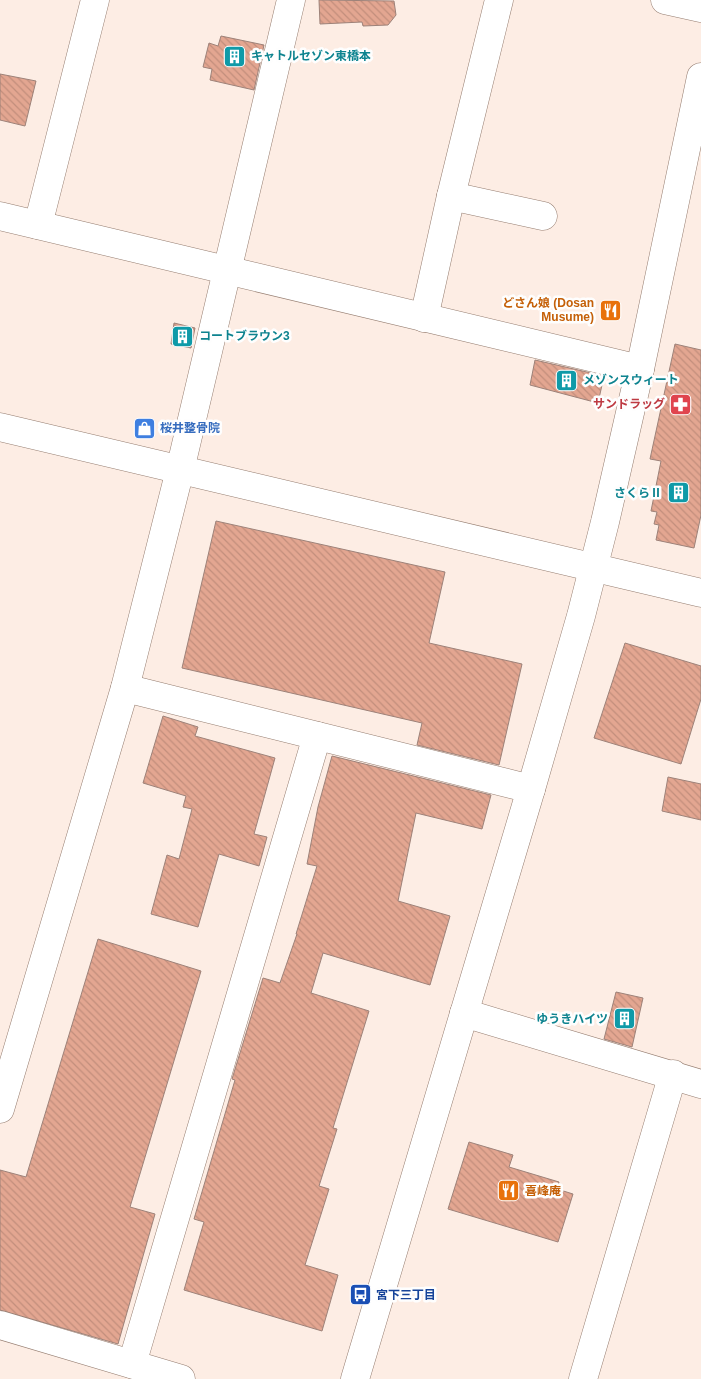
<svg xmlns="http://www.w3.org/2000/svg" width="701" height="1379" viewBox="0 0 701 1379" font-family="Helvetica,'Noto Sans JP',sans-serif">
<style>
.building{fill:url(#building-back-hatch);stroke:#9d8279}
.lines{fill:none;stroke-linecap:round;stroke-linejoin:round}
.minor-casing{stroke:#957d70;stroke-width:29}
.minor{stroke:#fff;stroke-width:28}
.labels{text-anchor:middle;stroke-width:5;stroke-linejoin:round;paint-order:stroke}
.culture-label{font-size:12px;font-weight:bold;fill:#0d838f;stroke:#fefefe;text-anchor:start}
.food-label{font-size:12px;font-weight:bold;fill:#c56008;stroke:#fefefe;text-anchor:end}
.health-label{font-size:12px;font-weight:bold;fill:#be3a42;stroke:#fefefe;text-anchor:end}
.shop-label{font-size:12px;font-weight:bold;fill:#366cbe;stroke:#fefefe;text-anchor:start}
.transit-label{font-size:12px;font-weight:bold;fill:#164399;stroke:#fefefe;text-anchor:start}
</style>
<defs>
<pattern id="building-back-hatch" width="6" height="6" patternUnits="userSpaceOnUse" patternTransform="scale(1.25)"><rect width="6" height="6" fill="#e3a691"/><path d="M-1 5l2 2M0 0l6 6M5-1l2 2" fill="none" stroke="#c28e7c"/></pattern>
</defs>
<rect width="100%" height="100%" fill="#fdede4"/>
<g class="building">
<path d="M 319,0 L 394,1 L 396,15 L 388,25 L 363,26 L 362,22 L 320,24 Z"/>
<path d="M 221,36 L 264,45 L 254,90 L 210,80 L 212,69 L 203,67 L 209,43 L 218,46 Z"/>
<path d="M 0,74 L 36,81 L 25,126 L 0,120 Z"/>
<path d="M 174,323 L 195,328 L 191,348 L 171,344 Z"/>
<path d="M 675,344 L 701,350 L 701,515 L 694,548 L 656,540 L 659,525 L 654,524 L 657,512 L 651,511 L 661,461 L 650,459 Z"/>
<path d="M 535,360 L 604,376 L 598,403 L 530,385 Z"/>
<path d="M 216,521 L 445,572 L 429,643 L 522,664 L 499,765 L 417,745 L 422,723 L 182,668 Z"/>
<path d="M 625,643 L 701,666 L 701,699 L 681,764 L 594,738 Z"/>
<path d="M 163,716 L 198,727 L 195,736 L 275,758 L 254,834 L 267,837 L 259,866 L 219,854 L 198,927 L 151,914 L 167,855 L 179,859 L 192,809 L 183,807 L 186,796 L 143,783 Z"/>
<path d="M 332,756 L 491,795 L 482,829 L 416,813 L 398,901 L 450,916 L 430,985 L 323,953 L 311,993 L 369,1011 L 333,1128 L 337,1129 L 319,1186 L 329,1189 L 305,1265 L 338,1275 L 322,1331 L 184,1290 L 204,1222 L 194,1219 L 235,1080 L 232,1079 L 263,978 L 280,983 L 297,934 L 296,934 L 317,866 L 307,864 L 318,807 Z"/>
<path d="M 668,777 L 701,784 L 701,820 L 662,811 Z"/>
<path d="M 98,939 L 201,971 L 130,1207 L 155,1214 L 118,1344 L 0,1310 L 0,1170 L 26,1177 Z"/>
<path d="M 616,992 L 643,998 L 632,1047 L 604,1039 Z"/>
<path d="M 469,1142 L 513,1155 L 509,1167 L 559,1182 L 557,1189 L 573,1194 L 558,1242 L 448,1209 Z"/>
</g>
<g class="lines">
<defs>
<g id="minor">
<path d="M 665,0 L 701,8"/>
<path d="M 451,196 L 543,216"/>
<path d="M 0,216 L 640,369"/>
<path d="M 38,225 L 95,0"/>
<path d="M 424,318 L 451,196 L 499,0"/>
<path d="M 0,427 L 701,593"/>
<path d="M 125,688 L 531,789"/>
<path d="M 464,1013 L 701,1084"/>
<path d="M 0,1109 L 125,688 L 180,470 L 291,0"/>
<path d="M 0,1325 L 181,1379"/>
<path d="M 132,1364 L 317,736"/>
<path d="M 355,1379 L 531,789 L 581,616 L 605,522 L 640,369 L 701,77"/>
<path d="M 583,1379 L 673,1074"/>
</g>
</defs>
<use href="#minor" class="minor-casing"/>
<use href="#minor" class="minor"/>
</g>
<defs>
<symbol id="building-square" viewBox="-11 -11 22 22"><rect x="-9" y="-9" width="18" height="18" rx="4" fill="#0f9aa8" stroke="#fefefe"/><path d="M-4-6H4V6H1V3H-1V6H-4ZM-2.5-4.3h1.7v1.8h-1.7ZM.8-4.3h1.7v1.8H.8ZM-2.5-1h1.7V.8h-1.7ZM.8-1h1.7V.8H.8Z" fill="#fff"/></symbol>
<symbol id="restaurant-square" viewBox="-11 -11 22 22"><rect x="-9" y="-9" width="18" height="18" rx="4" fill="#e8710a" stroke="#fefefe"/><path d="M-5-6h1v4h1v-4h1v4h1v-4h1v5L-1.5 .5V6h-2V.5L-5-1ZM5-6V6H3V1.5H1.5Q1.5-4 5-6Z" fill="#fff"/></symbol>
<symbol id="pharmacy-square" viewBox="-11 -11 22 22"><rect x="-9" y="-9" width="18" height="18" rx="4" fill="#e0444e" stroke="#fefefe"/><path d="M-2-6h4v4h4v4h-4v4h-4v-4h-4v-4h4Z" fill="#fff"/></symbol>
<symbol id="shop-square" viewBox="-11 -11 22 22"><rect x="-9" y="-9" width="18" height="18" rx="4" fill="#3f7fe0" stroke="#fefefe"/><path d="M-5-2.5h2.3a2.7 3.5 0 0 1 5.4 0H5L5.5 6h-11ZM-1.5-2.5h3a1.5 2.3 0 0 0-3 0Z" fill="#fff"/></symbol>
<symbol id="bus-square" viewBox="-11 -11 22 22"><rect x="-9" y="-9" width="18" height="18" rx="4" fill="#1a4fb4" stroke="#fefefe"/><path d="M-5-6H5V4H4V6H2V4H-2V6H-4V4H-5ZM-3.5-4V0h7V-4ZM-3.5 1.2v1.5H-2V1.2ZM2 1.2v1.5H3.5V1.2Z" fill="#fff"/></symbol>
</defs>
<g fill-rule="evenodd">
<use href="#building-square" x="222" y="44" width="25" height="25"/>
<use href="#restaurant-square" x="598" y="298" width="25" height="25"/>
<use href="#building-square" x="170" y="324" width="25" height="25"/>
<use href="#building-square" x="554" y="368" width="25" height="25"/>
<use href="#pharmacy-square" x="668" y="392" width="25" height="25"/>
<use href="#shop-square" x="132" y="416" width="25" height="25"/>
<use href="#building-square" x="666" y="480" width="25" height="25"/>
<use href="#building-square" x="612" y="1006" width="25" height="25"/>
<use href="#restaurant-square" x="496" y="1178" width="25" height="25"/>
<use href="#bus-square" x="348" y="1282" width="25" height="25"/>
</g>
<g class="labels">
<g class="culture-label">
<text x="251" y="60">キャトルセゾン東橋本</text>
<text x="199" y="340">コートブラウン3</text>
<text x="583" y="384">メゾンスウィート</text>
<text x="662" y="497" text-anchor="end">さくらⅡ</text>
<text x="608" y="1023" text-anchor="end">ゆうきハイツ</text>
</g>
<g class="food-label">
<text x="594" y="307">どさん娘 (Dosan<tspan x="594" dy="14">Musume)</tspan></text>
<text x="525" y="1195" text-anchor="start">喜峰庵</text>
</g>
<g class="health-label">
<text x="665" y="408">サンドラッグ</text>
</g>
<g class="shop-label">
<text x="160" y="432">桜井整骨院</text>
</g>
<g class="transit-label">
<text x="376" y="1299">宮下三丁目</text>
</g>
</g>
</svg>
